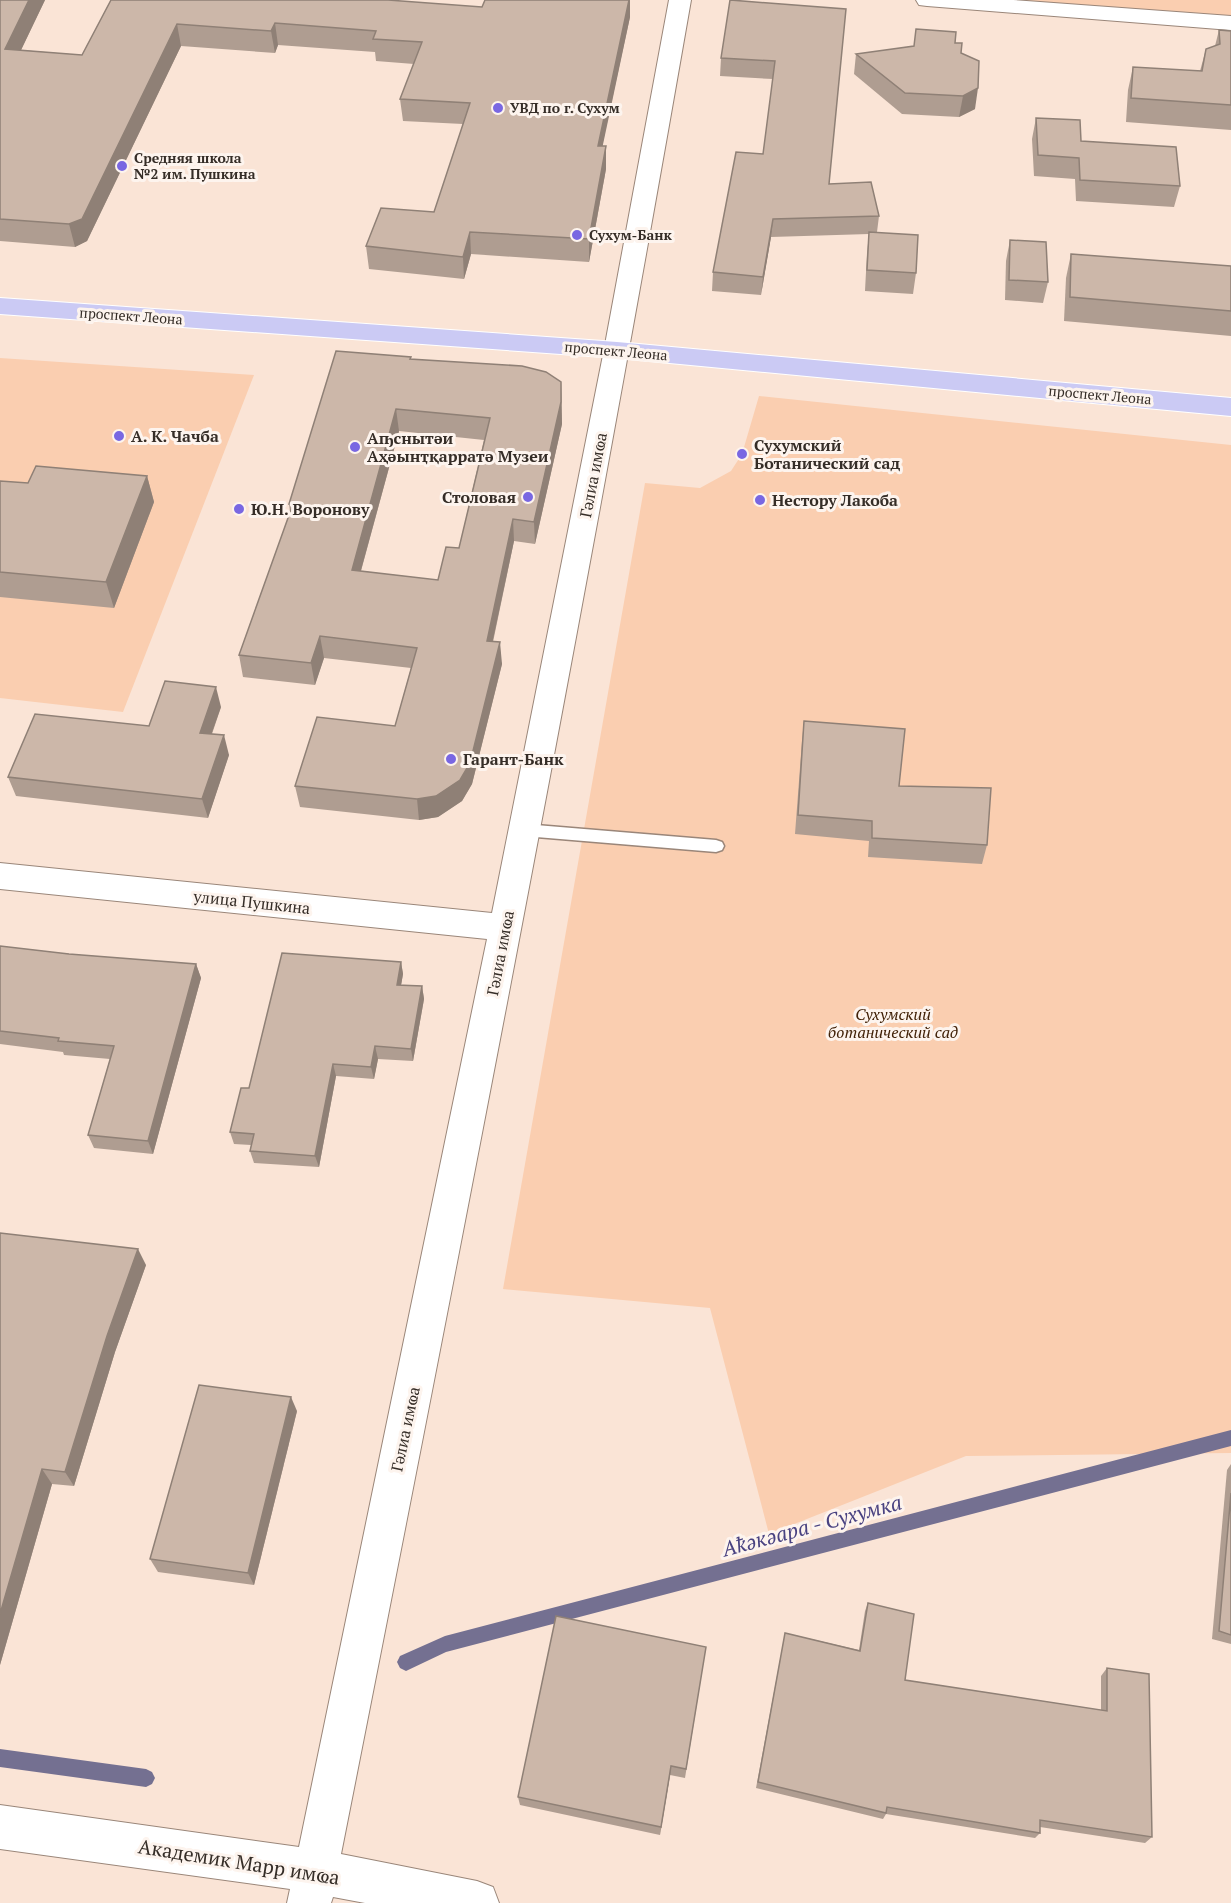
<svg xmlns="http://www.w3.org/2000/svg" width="1231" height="1903" viewBox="0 0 1231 1903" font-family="'PT Serif',serif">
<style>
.green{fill:#faceb0}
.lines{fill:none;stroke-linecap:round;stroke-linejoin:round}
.stream{fill:#747091;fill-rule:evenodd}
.service-casing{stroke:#9a8679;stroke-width:3}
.minor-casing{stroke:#9a8679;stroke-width:2}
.trunk-casing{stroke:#fff;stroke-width:2}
.service{fill:#fff;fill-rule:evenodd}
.minor{fill:#fff;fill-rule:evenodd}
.trunk{fill:#cbcaf4;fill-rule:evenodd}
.wall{fill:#af9d91;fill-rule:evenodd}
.shaded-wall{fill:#8f8076}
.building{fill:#ccb7a9;stroke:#8f8076;stroke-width:1.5;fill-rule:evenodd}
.poi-dot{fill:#7967e2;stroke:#fdf4ee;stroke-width:2}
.labels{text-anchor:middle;stroke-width:6;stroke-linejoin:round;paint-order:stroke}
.far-poi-label{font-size:14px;font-weight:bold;fill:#352d27;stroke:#fdf4ee;text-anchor:start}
.far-street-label{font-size:14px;fill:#352d27;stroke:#fdf4ee}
.poi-label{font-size:16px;font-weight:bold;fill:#352d27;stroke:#fdf4ee;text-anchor:start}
.street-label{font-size:16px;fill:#352d27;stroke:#fdf4ee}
.park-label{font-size:16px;font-style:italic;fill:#412107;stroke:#fdf4ee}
.near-street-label{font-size:20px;fill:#352d27;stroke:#fdf4ee}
.near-water-label{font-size:21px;font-style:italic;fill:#494281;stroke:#fdf4ee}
</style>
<rect width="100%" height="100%" fill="#fae4d6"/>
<g class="green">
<path d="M 1011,0 L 1231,0 L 1231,19 Z"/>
<path d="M 0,358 L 254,375 L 123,712 L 0,698 Z"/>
<path d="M 759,396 L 1231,445 L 1231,1453 L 966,1456 L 769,1534 L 710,1308 L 503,1289 L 645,483 L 700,488 L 731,471 L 742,454 Z"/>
</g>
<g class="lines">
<g class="stream">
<path d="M 1231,1430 L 1231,1446 L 446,1652 L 406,1671 L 400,1668 L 397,1662 L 400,1656 L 445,1636 Z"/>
<path d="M 0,1749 L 146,1769 L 152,1772 L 155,1778 L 152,1784 L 146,1787 L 0,1767 Z"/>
</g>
<defs>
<path id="service" d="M 524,824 L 716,840 L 722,842 L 724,846 L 722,850 L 716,852 L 524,836 L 518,834 L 516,830 L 518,826 Z"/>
<g id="minor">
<path d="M 669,0 L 691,0 C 583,620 463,1237 341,1854 L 477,1881 L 493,1887 L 499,1903 L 365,1903 L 333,1897 L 331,1903 L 287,1903 L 290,1889 L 0,1849 L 0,1805 L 299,1847 L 487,939 L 0,889 L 0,863 L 492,913 L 604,350 Z"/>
<path d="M 916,0 L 1013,0 L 1231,16 L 1231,30 L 927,6 L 919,5 Z"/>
</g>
<path id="trunk" d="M 0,298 L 617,342 L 1231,398 L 1231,416 L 617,358 L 0,314 Z"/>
</defs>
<use href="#service" class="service-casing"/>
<use href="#minor" class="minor-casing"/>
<use href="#trunk" class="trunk-casing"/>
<use href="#service" class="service"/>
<use href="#minor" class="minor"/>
<use href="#trunk" class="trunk"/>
</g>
<g class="wall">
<path d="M 0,0 L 45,0 L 21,50 L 82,55 L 111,0 L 482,7 L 485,0 L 630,0 L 630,17 L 602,146 L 606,169 L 589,262 L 471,254 L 464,279 L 369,269 L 366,246 L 434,212 L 463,124 L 403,121 L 400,99 L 414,64 L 376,61 L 375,52 L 278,45 L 275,53 L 181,46 L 87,241 L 75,247 L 0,241 Z"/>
<path d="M 846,9 L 829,184 L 879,216 L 877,232 L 916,273 L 913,294 L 865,291 L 867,253 L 869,234 L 771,237 L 761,295 L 712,291 L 713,272 L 763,154 L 773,79 L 720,76 L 721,58 Z"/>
<path d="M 1219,30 L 1231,31 L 1231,130 L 1126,122 L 1128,90 L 1133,67 L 1200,71 L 1206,49 L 1215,46 Z"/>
<path d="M 955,43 L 961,53 L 975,109 L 959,117 L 902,114 L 854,74 L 856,54 Z"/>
<path d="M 1036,118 L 1081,141 L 1180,186 L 1174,207 L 1076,201 L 1075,179 L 1034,176 L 1032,139 Z"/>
<path d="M 1010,240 L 1048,282 L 1043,303 L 1005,300 L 1006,261 Z"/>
<path d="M 1071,254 L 1231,266 L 1231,336 L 1064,321 L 1066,278 Z"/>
<path d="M 411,359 L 561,382 L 562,424 L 535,544 L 514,541 L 493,642 L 502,664 L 472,784 L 462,801 L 438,817 L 419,820 L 300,807 L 295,786 L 395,726 L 411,668 L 324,658 L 315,685 L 243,677 L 239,655 L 290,512 L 289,504 ZM 399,431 L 484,440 L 459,548 L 438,580 L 361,571 Z"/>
<path d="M 147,476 L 154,502 L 114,608 L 0,597 L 0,481 L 28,483 Z"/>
<path d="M 221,707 L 212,734 L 229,755 L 208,818 L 16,796 L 8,777 L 149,726 Z"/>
<path d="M 804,721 L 987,845 L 982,864 L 868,857 L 869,841 L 795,834 L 802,741 Z"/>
<path d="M 0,946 L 69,954 L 196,964 L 201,978 L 153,1154 L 94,1148 L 88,1135 L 110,1059 L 64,1055 L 63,1052 L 0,1044 Z"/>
<path d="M 401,962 L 403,974 L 401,985 L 422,986 L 424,999 L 413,1061 L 378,1059 L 374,1079 L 336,1076 L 319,1167 L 254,1163 L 250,1151 L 251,1145 L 234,1144 L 230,1132 L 249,1088 Z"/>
<path d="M 0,1233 L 146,1265 L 115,1352 L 74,1486 L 52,1484 L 0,1665 Z"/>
<path d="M 297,1411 L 254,1585 L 158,1572 L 150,1559 Z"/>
<path d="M 1231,1464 L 1231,1644 L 1212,1639 L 1227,1470 Z"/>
<path d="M 868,1603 L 905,1680 L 1101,1710 L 1101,1676 L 1107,1668 L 1152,1837 L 1145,1843 L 1040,1827 L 1040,1833 L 1035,1838 L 886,1814 L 883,1819 L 756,1788 L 785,1633 L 859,1650 L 865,1611 Z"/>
<path d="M 706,1647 L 685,1778 L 670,1775 L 660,1835 L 520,1805 L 518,1797 Z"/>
</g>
<g class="shaded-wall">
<path d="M 29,0 L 45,0 L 11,71 L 5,49 Z"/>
<path d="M 629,0 L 630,0 L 630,17 L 598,168 L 598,146 Z"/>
<path d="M 275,23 L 278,45 L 275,53 L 271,31 Z"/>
<path d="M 177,24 L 181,46 L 87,241 L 75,247 L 69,224 Z"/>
<path d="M 978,88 L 975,109 L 959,117 L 963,96 Z"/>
<path d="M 606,146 L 606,169 L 589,262 L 589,239 Z"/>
<path d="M 773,219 L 771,237 L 761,295 L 763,277 Z"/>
<path d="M 470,232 L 471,254 L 464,279 L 463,257 Z"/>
<path d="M 561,382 L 562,424 L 535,544 L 534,522 Z"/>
<path d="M 396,409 L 399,431 L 355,592 L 352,570 Z"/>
<path d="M 147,476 L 154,502 L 114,608 L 106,582 Z"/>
<path d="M 513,519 L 514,541 L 488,663 L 487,641 Z"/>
<path d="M 320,636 L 324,658 L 315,685 L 311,663 Z"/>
<path d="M 500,642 L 502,664 L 472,784 L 462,801 L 438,817 L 419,820 L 417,799 Z"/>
<path d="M 216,687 L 221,707 L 205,752 L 200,733 Z"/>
<path d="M 224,735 L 229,755 L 208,818 L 202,799 Z"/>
<path d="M 401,962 L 403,974 L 399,997 L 397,985 Z"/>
<path d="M 196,964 L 201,978 L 153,1154 L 148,1141 Z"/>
<path d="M 422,986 L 424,999 L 413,1061 L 411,1049 Z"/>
<path d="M 375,1046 L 378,1059 L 374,1079 L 371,1067 Z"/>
<path d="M 333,1064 L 336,1076 L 319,1167 L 315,1156 Z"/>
<path d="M 138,1249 L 146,1265 L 115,1352 L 74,1486 L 65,1472 L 107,1336 Z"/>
<path d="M 291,1397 L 297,1411 L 254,1585 L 248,1573 Z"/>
<path d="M 42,1469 L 52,1484 L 0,1665 L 0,1614 Z"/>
<path d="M 671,1766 L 670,1775 L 660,1835 L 661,1827 Z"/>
</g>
<g class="building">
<path d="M 0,0 L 29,0 L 5,49 L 82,55 L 111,0 L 388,0 L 482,7 L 485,0 L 629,0 L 598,146 L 606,146 L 589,239 L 470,232 L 463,257 L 366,246 L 381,208 L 434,212 L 470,103 L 400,99 L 422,42 L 373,39 L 376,31 L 275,23 L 271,31 L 177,24 L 82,219 L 69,224 L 0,219 Z"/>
<path d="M 730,0 L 846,9 L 829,184 L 871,182 L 879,216 L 773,219 L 763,277 L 713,272 L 736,152 L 763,154 L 775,61 L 721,58 Z"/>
<path d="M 916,29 L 956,32 L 955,43 L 962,43 L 961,53 L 979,61 L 978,88 L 963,96 L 905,93 L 856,54 L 914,46 Z"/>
<path d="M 1219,30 L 1231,31 L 1231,105 L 1131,98 L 1133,67 L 1202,71 L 1206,49 L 1220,44 Z"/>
<path d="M 1036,118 L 1080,120 L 1081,141 L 1176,147 L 1180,186 L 1080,180 L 1079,158 L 1038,155 Z"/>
<path d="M 869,232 L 918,235 L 916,273 L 867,270 Z"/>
<path d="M 1010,240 L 1046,242 L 1048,282 L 1009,280 Z"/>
<path d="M 1071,254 L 1231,266 L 1231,311 L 1070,297 Z"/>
<path d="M 336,351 L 411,357 L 410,359 L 522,366 L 546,372 L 561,382 L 561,402 L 534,522 L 513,519 L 487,641 L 500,642 L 470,763 L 460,780 L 436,796 L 417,799 L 295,786 L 317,717 L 395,726 L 417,648 L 320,636 L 311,663 L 239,655 L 293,504 L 289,504 ZM 396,409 L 490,418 L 459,548 L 446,547 L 438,580 L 352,570 Z"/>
<path d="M 36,466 L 147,476 L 106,582 L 0,572 L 0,481 L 28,483 Z"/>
<path d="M 165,681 L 216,687 L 200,733 L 224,735 L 202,799 L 8,777 L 35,714 L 149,726 Z"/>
<path d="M 804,721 L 905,729 L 899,786 L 991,788 L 987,845 L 872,838 L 872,821 L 798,815 Z"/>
<path d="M 0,946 L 69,954 L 196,964 L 148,1141 L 88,1135 L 114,1046 L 58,1041 L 59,1038 L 0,1031 Z"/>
<path d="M 282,953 L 401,962 L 397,985 L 422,986 L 411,1049 L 375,1046 L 371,1067 L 333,1064 L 315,1156 L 250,1151 L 254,1134 L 230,1132 L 241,1088 L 249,1088 Z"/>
<path d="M 0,1233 L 138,1249 L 107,1336 L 65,1472 L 42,1469 L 0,1614 Z"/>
<path d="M 199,1385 L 291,1397 L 248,1573 L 150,1559 Z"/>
<path d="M 1231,1493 L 1231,1635 L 1219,1631 Z"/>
<path d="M 868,1603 L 914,1614 L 905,1680 L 1107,1711 L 1107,1668 L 1149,1674 L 1152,1837 L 1040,1820 L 1040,1833 L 887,1807 L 886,1813 L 758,1782 L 785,1633 L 860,1651 Z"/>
<path d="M 556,1616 L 706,1647 L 686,1769 L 671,1766 L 661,1827 L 518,1797 Z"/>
</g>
<g class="poi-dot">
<circle cx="498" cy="108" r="6"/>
<circle cx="122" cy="166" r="6"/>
<circle cx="577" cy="235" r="6"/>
<circle cx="119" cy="436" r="6"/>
<circle cx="355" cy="447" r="6"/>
<circle cx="742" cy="454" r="6"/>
<circle cx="528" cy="497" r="6"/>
<circle cx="760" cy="500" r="6"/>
<circle cx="239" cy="509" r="6"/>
<circle cx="451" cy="759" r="6"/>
</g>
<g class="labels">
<g class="far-poi-label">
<text x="510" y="113">УВД по г. Сухум</text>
<text x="134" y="163">Средняя школа<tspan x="134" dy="16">№2 им. Пушкина</tspan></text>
<text x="589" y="240">Сухум-Банк</text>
</g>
<g class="far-street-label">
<text transform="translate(131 316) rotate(4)" y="5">проспект Леона</text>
<text transform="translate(616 351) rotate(5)" y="5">проспект Леона</text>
<text transform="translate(1100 395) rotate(5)" y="5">проспект Леона</text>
</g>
<g class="poi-label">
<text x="131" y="442">А. К. Чачба</text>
<text x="367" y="444">Аҧснытәи<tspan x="367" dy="18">Аҳәынҭқарратә Музеи</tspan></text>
<text x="754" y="451">Сухумский<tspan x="754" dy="18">Ботанический сад</tspan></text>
<text x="516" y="503" text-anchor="end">Столовая</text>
<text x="772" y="506">Нестору Лакоба</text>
<text x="251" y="515">Ю.Н. Воронову</text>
<text x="463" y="765">Гарант-Банк</text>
</g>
<g class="street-label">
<text transform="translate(593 475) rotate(-79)" y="6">Гәлиа имҩа</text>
<text transform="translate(252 902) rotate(6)" y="6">улица Пушкина</text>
<text transform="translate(500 953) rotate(-79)" y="6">Гәлиа имҩа</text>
<text transform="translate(405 1429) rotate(-78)" y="6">Гәлиа имҩа</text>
</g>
<g class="park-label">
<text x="893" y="1020">Сухумский<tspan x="893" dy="18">ботанический сад</tspan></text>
</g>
<g class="near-street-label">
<text transform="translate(239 1862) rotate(9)" y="7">Академик Марр имҩа</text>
</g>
<g class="near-water-label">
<text transform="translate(812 1526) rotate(-15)" y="7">Аҟәкәара - Сухумка</text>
</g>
</g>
</svg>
